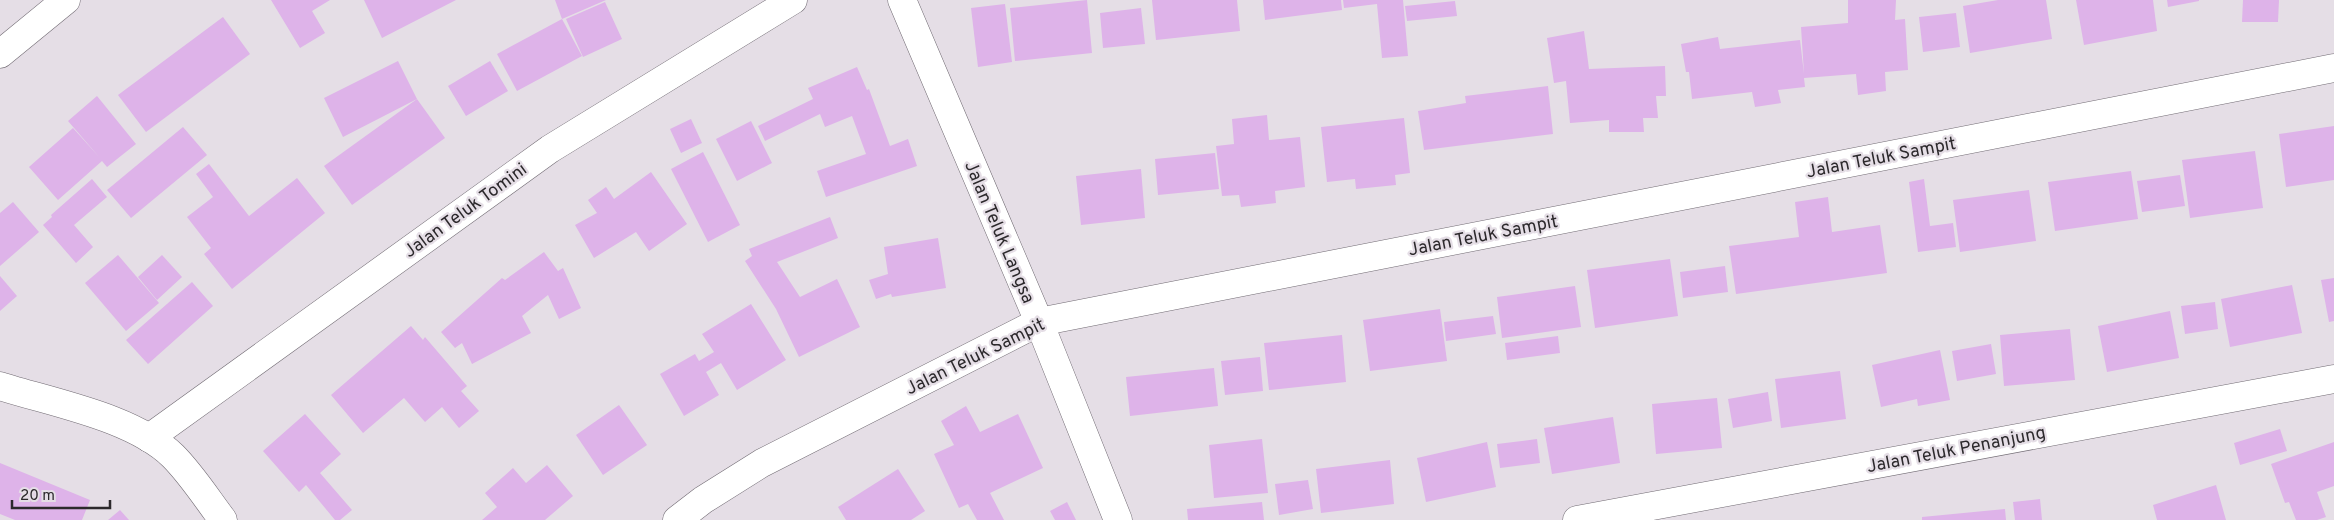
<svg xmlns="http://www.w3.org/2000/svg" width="2334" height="520" viewBox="0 0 2334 520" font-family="Overpass,sans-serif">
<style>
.building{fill:#deb3e9}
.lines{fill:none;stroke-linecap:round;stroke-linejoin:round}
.minor-casing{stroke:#716b73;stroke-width:29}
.tertiary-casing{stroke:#716b73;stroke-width:29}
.minor{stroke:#fff;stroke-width:28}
.tertiary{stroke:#fff;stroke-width:28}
.labels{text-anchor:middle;stroke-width:4.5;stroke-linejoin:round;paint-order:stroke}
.street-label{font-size:18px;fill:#2c292c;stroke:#e5dee6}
</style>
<rect width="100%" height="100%" fill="#e5dee6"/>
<g class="building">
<path d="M 271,0 L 330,0 L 312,11 L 325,33 L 300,48 Z"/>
<path d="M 364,0 L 456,0 L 382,38 Z"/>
<path d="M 555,0 L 606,0 L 562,19 Z"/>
<path d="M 1087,0 L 1092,53 L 1015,61 L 1010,8 Z"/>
<path d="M 1152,0 L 1237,0 L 1240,31 L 1156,40 Z"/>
<path d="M 1263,0 L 1341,0 L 1342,10 L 1265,20 Z"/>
<path d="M 1343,0 L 1403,0 L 1408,56 L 1382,58 L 1377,4 L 1344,8 Z"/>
<path d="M 1848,0 L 1896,0 L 1895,20 L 1905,19 L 1908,70 L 1885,72 L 1886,91 L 1858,95 L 1856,74 L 1804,78 L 1805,87 L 1778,90 L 1781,103 L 1755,107 L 1752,92 L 1692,99 L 1689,72 L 1686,72 L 1681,44 L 1718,37 L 1720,49 L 1800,40 L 1804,74 L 1801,27 L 1848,23 Z"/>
<path d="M 1998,0 L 2046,0 L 2052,39 L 1970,53 L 1963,6 Z"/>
<path d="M 2076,0 L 2153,0 L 2157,31 L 2084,45 Z"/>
<path d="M 2167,0 L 2199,0 L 2199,1 L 2168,7 Z"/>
<path d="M 2243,0 L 2279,0 L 2278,22 L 2242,22 Z"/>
<path d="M 1455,1 L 1457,16 L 1407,21 L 1405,6 Z"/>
<path d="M 605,2 L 622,39 L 583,57 L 566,19 Z"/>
<path d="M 1005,4 L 1012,62 L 978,67 L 971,8 Z"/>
<path d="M 1141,8 L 1145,44 L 1103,48 L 1100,13 Z"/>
<path d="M 1956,13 L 1960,47 L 1923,52 L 1919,17 Z"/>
<path d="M 223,17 L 250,54 L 146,132 L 118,95 Z"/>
<path d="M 562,19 L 582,56 L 517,91 L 497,54 Z"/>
<path d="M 1584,31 L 1589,69 L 1665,66 L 1666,96 L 1656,96 L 1658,118 L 1643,118 L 1644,132 L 1609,132 L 1609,120 L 1570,123 L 1566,81 L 1554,83 L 1547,38 Z"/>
<path d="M 398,61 L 417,99 L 343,137 L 324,98 Z"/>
<path d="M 490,61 L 508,91 L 466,116 L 448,86 Z"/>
<path d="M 857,67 L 867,90 L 869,89 L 890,146 L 908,139 L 917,166 L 826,197 L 817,171 L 866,154 L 852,116 L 825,127 L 820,114 L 765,141 L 758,126 L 813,99 L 808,88 Z"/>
<path d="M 1548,86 L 1553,134 L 1424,150 L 1418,111 L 1466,103 L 1465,96 Z"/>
<path d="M 97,96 L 136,144 L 107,167 L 102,161 L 58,200 L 29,167 L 73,128 L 100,158 L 68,121 Z"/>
<path d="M 417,99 L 445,138 L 352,205 L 324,166 Z"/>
<path d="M 1267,115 L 1269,140 L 1300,137 L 1305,187 L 1275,191 L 1276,203 L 1241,207 L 1239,195 L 1222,196 L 1216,146 L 1234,144 L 1232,119 Z"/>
<path d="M 1404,118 L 1410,173 L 1395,175 L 1396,185 L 1356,189 L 1355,179 L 1327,182 L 1321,127 Z"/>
<path d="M 691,119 L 702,143 L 681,153 L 670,129 Z"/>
<path d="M 751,121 L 772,163 L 737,181 L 716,139 Z"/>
<path d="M 2334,126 L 2334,180 L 2286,187 L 2279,134 Z"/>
<path d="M 183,127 L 207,155 L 131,218 L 107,190 Z"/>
<path d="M 2255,151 L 2263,208 L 2190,218 L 2182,160 Z"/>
<path d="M 703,152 L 740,225 L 708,242 L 671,169 Z"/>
<path d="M 1215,153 L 1219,189 L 1158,195 L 1155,159 Z"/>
<path d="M 209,164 L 249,216 L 297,178 L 325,213 L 232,289 L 204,254 L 211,248 L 187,217 L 213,197 L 196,174 Z"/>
<path d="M 1141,169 L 1145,218 L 1081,225 L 1076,176 Z"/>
<path d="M 2131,171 L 2138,219 L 2055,231 L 2048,182 Z"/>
<path d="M 651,172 L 687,224 L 649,251 L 636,232 L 594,258 L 575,225 L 597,213 L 588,200 L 606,187 L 614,199 Z"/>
<path d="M 2180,175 L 2185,206 L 2142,212 L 2137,181 Z"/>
<path d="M 92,179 L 107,197 L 74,225 L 93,247 L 76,263 L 43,225 L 52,217 L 51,215 Z"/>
<path d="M 1924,179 L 1930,226 L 1953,223 L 1956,247 L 1918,252 L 1909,182 Z"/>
<path d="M 2029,190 L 2036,241 L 1960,252 L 1953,200 Z"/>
<path d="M 1828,197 L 1832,232 L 1880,225 L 1887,273 L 1736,294 L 1729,246 L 1799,237 L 1795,202 Z"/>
<path d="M 13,202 L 39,232 L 0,266 L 0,213 Z"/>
<path d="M 830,217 L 838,238 L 777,262 L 800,297 L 837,279 L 860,327 L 799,357 L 776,309 L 745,261 L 752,256 L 749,249 Z"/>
<path d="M 938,238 L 946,288 L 892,297 L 891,294 L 876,299 L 869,280 L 888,274 L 884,247 Z"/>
<path d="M 544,252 L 558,271 L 563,268 L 581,308 L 559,319 L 548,295 L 522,316 L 531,333 L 472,364 L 462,343 L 455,348 L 441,332 L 502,278 L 505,280 Z"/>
<path d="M 118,255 L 159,303 L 126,331 L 85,283 Z"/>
<path d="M 162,255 L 182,277 L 157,300 L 138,277 Z"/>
<path d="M 1670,259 L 1678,316 L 1595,328 L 1587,270 Z"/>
<path d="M 1725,266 L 1728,292 L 1683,298 L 1680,272 Z"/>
<path d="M 0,276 L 17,296 L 0,311 Z"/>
<path d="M 2334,278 L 2334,321 L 2329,322 L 2321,280 Z"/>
<path d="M 192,282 L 213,306 L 148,364 L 126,340 Z"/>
<path d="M 2292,285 L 2302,333 L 2230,347 L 2221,299 Z"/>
<path d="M 1575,286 L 1581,327 L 1502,338 L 1497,297 Z"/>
<path d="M 2215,302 L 2218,329 L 2185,334 L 2181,306 Z"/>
<path d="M 751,304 L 786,360 L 737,390 L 721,363 L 706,372 L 719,395 L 684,416 L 660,374 L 695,354 L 699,361 L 714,352 L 702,334 Z"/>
<path d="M 1440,309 L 1447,361 L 1370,371 L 1363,320 Z"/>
<path d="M 2170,311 L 2179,358 L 2107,372 L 2098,326 Z"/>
<path d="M 1493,316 L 1496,334 L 1446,341 L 1444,322 Z"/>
<path d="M 411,326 L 423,340 L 425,337 L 467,386 L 461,391 L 479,411 L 459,428 L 442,407 L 425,422 L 404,398 L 363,433 L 331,395 Z"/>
<path d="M 2070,329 L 2075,380 L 2004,386 L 2000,335 Z"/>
<path d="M 1342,335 L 1346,382 L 1269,390 L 1264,343 Z"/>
<path d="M 1558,336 L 1560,353 L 1507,360 L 1505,343 Z"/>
<path d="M 1991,344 L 1996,374 L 1957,381 L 1952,351 Z"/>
<path d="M 1940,350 L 1950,400 L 1918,406 L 1917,399 L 1881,407 L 1872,365 Z"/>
<path d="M 1260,357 L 1263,391 L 1225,395 L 1221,361 Z"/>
<path d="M 1214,368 L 1218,406 L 1130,416 L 1126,377 Z"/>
<path d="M 1840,371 L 1846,419 L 1781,428 L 1775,379 Z"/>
<path d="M 1768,392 L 1772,421 L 1733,428 L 1728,399 Z"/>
<path d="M 1717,398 L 1722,448 L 1656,454 L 1652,404 Z"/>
<path d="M 619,405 L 647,445 L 603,475 L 576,435 Z"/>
<path d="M 966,406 L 980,432 L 1018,414 L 1043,468 L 990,493 L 1004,520 L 977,520 L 968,504 L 959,508 L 934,454 L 954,445 L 941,421 Z"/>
<path d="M 305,414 L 341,454 L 320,473 L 352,510 L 340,520 L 335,520 L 306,485 L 299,492 L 263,451 Z"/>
<path d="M 1613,417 L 1620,463 L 1552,474 L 1544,428 Z"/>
<path d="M 2280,429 L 2287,451 L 2240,465 L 2234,443 Z"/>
<path d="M 1262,439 L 1268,493 L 1214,498 L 1209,445 Z"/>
<path d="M 1537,439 L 1540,463 L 1500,468 L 1497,444 Z"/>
<path d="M 1487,442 L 1496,487 L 1426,502 L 1417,458 Z"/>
<path d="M 2334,442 L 2334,486 L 2317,492 L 2326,517 L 2317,520 L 2296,520 L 2289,502 L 2285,503 L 2271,464 Z"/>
<path d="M 1390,460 L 1394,504 L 1321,513 L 1316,469 Z"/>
<path d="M 0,463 L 90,500 L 82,520 L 15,520 L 0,514 Z"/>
<path d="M 547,465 L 573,496 L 545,520 L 482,520 L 497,507 L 485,493 L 513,468 L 526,483 Z"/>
<path d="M 898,469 L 925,511 L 911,520 L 846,520 L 838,507 Z"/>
<path d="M 1308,480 L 1313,509 L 1279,515 L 1275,484 Z"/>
<path d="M 2216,485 L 2226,520 L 2157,520 L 2153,505 Z"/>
<path d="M 2040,499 L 2042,520 L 2015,520 L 2013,502 Z"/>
<path d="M 1067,502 L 1076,520 L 1055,520 L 1050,511 Z"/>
<path d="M 1262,502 L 1264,520 L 1188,520 L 1187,509 Z"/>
<path d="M 2005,509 L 2006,520 L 1922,520 L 1922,517 Z"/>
<path d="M 120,510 L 129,520 L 108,520 Z"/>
</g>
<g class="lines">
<defs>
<g id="minor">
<path d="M 902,0 L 1039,322 L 1118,520"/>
<path d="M 0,386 C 53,403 133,417 173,456 C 192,475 207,499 223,520"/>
<path d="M 149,438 L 550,149 L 793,0"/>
<path d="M 677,520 L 703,500 L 762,463 L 1039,322 L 2334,68"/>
<path d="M 1577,520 L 2334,379"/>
</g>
<path id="tertiary" d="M 0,54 L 66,0"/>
</defs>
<use href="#minor" class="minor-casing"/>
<use href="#tertiary" class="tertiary-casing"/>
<use href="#minor" class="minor"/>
<use href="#tertiary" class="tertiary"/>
</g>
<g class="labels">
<g class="street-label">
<text transform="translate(1881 157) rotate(-11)" y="6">Jalan Teluk Sampit</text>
<text transform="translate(465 210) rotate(-36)" y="6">Jalan Teluk Tomini</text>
<text transform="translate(1000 232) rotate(67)" y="6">Jalan Teluk Langsa</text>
<text transform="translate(1483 235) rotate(-11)" y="6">Jalan Teluk Sampit</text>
<text transform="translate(975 356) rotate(-26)" y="6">Jalan Teluk Sampit</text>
<text transform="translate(1956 449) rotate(-11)" y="6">Jalan Teluk Penanjung</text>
</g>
</g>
<path d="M12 500v8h98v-8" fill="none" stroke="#2c292c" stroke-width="2.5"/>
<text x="20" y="500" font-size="15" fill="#2c292c" stroke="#e5dee6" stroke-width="4" paint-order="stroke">20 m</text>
</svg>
